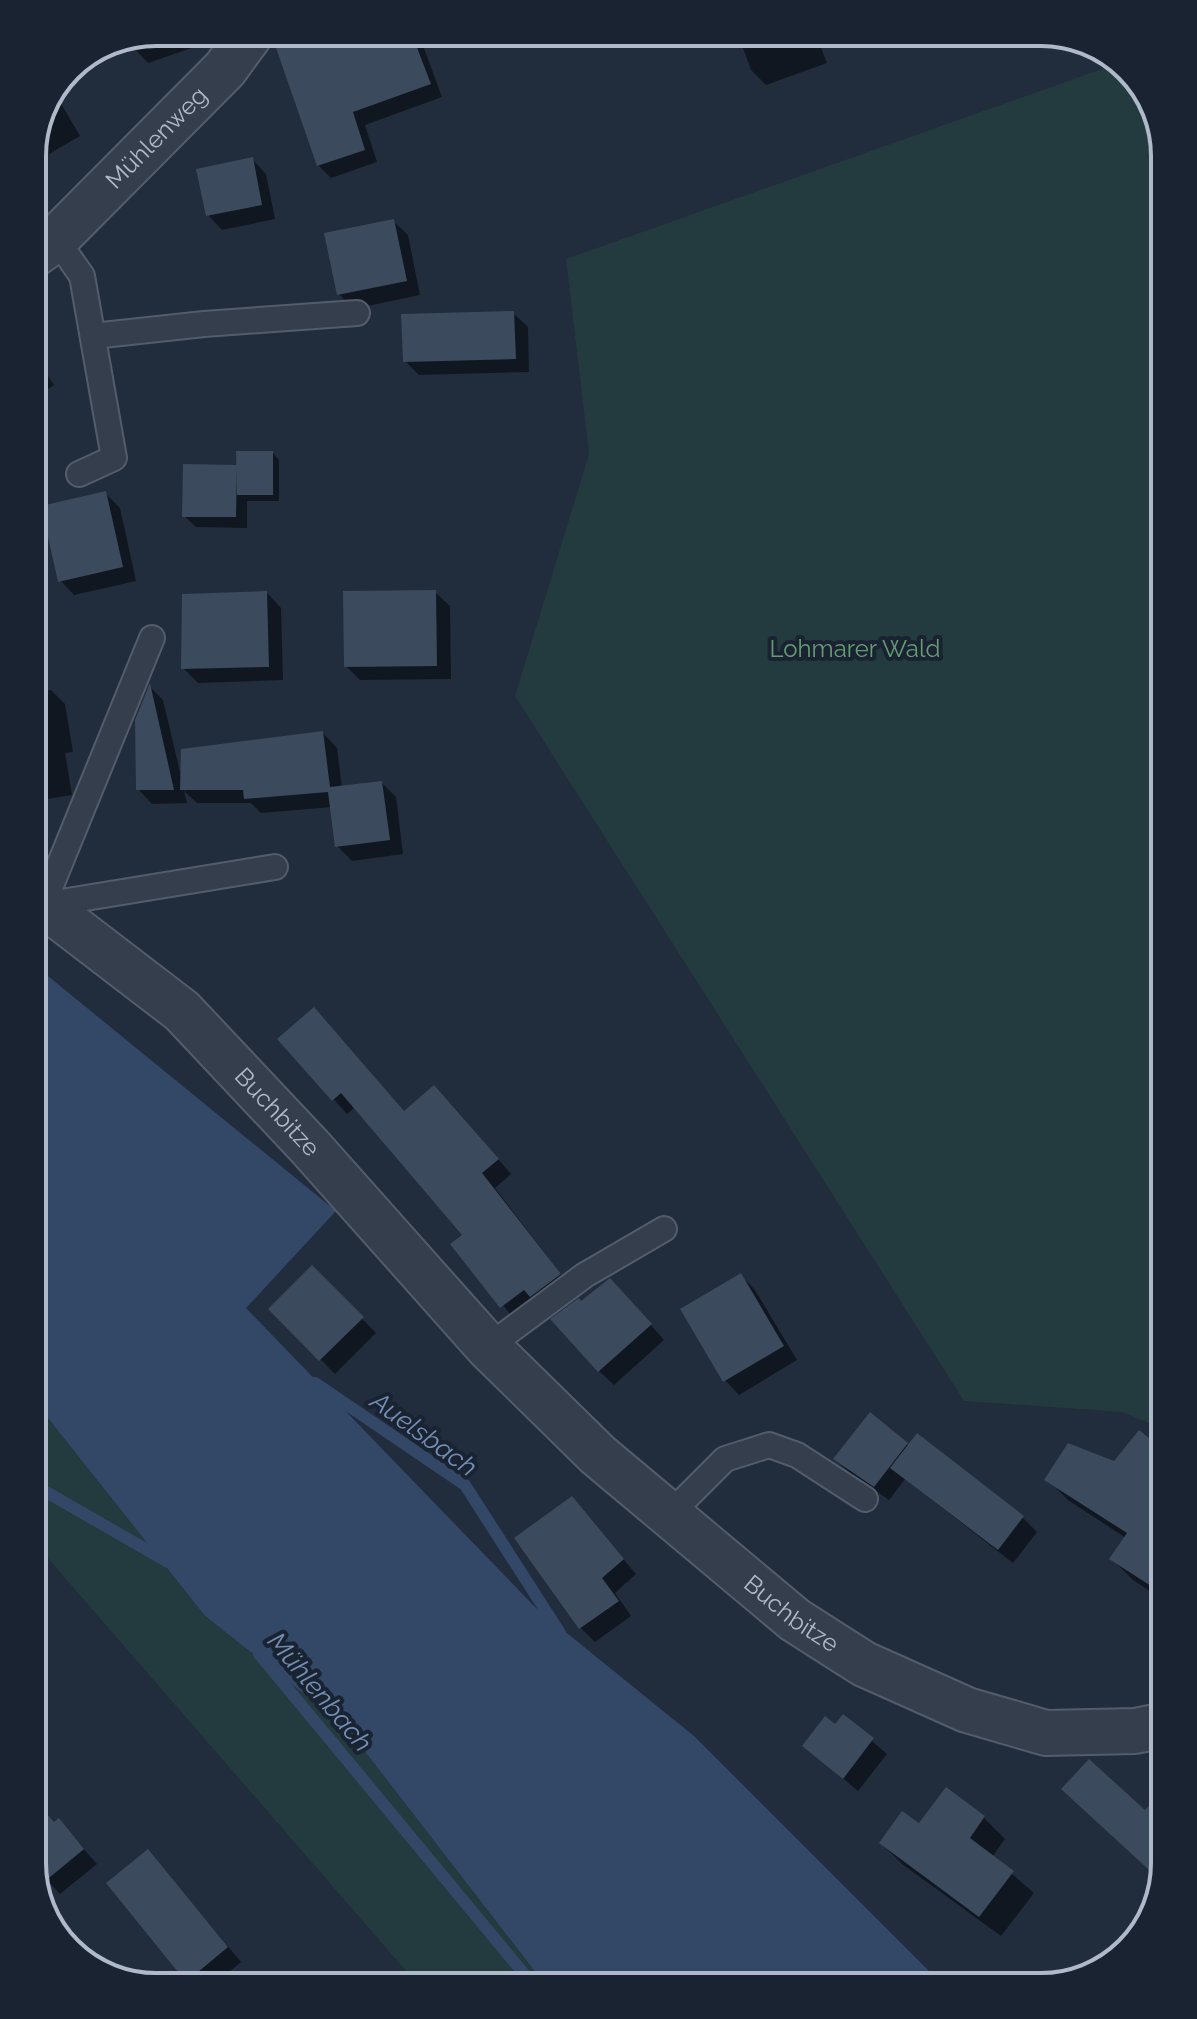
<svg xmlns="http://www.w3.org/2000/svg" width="1197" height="2019" viewBox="0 0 1197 2019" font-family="Raleway,sans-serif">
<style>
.green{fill:#233a3e}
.water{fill:#334766}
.shadow{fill:#0007}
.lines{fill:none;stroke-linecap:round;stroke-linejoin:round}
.stream{stroke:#334766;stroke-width:12}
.building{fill:#3c4a5d}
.service-casing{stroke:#535c6b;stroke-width:28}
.minor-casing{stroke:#535c6b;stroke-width:48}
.service{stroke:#353e4d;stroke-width:24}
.minor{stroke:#353e4d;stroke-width:44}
.labels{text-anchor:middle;stroke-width:8;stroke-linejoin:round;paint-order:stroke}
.street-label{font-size:24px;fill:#b0b9c9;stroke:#1a2332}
.park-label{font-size:24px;fill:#659c72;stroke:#1a2332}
.water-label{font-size:26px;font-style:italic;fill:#758eb3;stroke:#1a2332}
.rim{fill:none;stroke:#b0b9c9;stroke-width:4}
</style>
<rect width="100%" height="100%" fill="#212c3d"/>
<g class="green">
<path d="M 1119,63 L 1152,102 L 1165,157 L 1165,1430 L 1123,1412 L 964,1401 L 515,696 L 589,454 L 566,259 Z"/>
<path d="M 32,1398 L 205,1616 L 346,1727 L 547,1987 L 420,1987 L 32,1540 Z"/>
</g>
<path class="water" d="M 32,963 L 336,1211 L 246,1308 L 536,1608 L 694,1736 L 945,1987 L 547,1987 L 346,1727 L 205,1616 L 32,1398 Z"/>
<g class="shadow">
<path d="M 156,32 L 238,32 L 148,63 L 132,46 L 73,79 L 67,73 L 69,68 Z"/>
<path d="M 278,32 L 418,32 L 442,97 L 365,125 L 377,162 L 331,178 L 318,165 Z"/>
<path d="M 557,32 L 587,32 L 568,42 Z"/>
<path d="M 721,32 L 815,32 L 827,63 L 766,85 L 751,70 L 740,40 L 732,43 Z"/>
<path d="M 56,95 L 80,136 L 32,164 L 32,149 Z"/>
<path d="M 252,159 L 266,174 L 275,219 L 222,230 L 208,215 Z"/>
<path d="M 393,221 L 408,235 L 420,295 L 353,309 L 339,294 Z"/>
<path d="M 513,313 L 528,327 L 529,372 L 419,375 L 405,361 Z"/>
<path d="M 32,353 L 54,385 L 32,400 Z"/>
<path d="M 273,453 L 279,460 L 279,501 L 247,501 L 247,528 L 196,527 L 184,516 L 236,467 Z"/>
<path d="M 105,493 L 120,508 L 136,581 L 74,595 L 60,580 Z"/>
<path d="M 435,592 L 450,606 L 451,679 L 360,680 L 346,666 Z"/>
<path d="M 267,593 L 281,608 L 283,680 L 198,683 L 183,668 Z"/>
<path d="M 150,687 L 163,700 L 181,776 L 323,733 L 337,748 L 342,788 L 382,783 L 396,797 L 403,854 L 352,861 L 337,846 L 332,807 L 261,813 L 251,803 L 197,803 L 184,791 L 187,803 L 152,804 L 138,789 Z"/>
<path d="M 51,690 L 65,704 L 73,752 L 65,753 L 72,795 L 41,800 L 32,792 L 32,693 Z"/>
<path d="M 280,1039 L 405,1113 L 449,1102 L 511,1174 L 495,1188 L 573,1290 L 516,1321 L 453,1245 L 465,1236 L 355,1107 L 347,1114 Z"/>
<path d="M 312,1268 L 376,1333 L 335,1374 L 271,1309 Z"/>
<path d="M 741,1275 L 755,1290 L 797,1360 L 739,1395 L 725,1380 Z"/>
<path d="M 624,1294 L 664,1340 L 614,1385 L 599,1371 L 581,1303 Z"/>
<path d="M 870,1415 L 909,1446 L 917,1436 L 1023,1518 L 1037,1532 L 1013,1563 L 905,1479 L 889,1500 L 850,1473 L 835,1459 Z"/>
<path d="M 1165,1454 L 1165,1601 L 1133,1580 L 1112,1559 L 1126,1538 L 1068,1500 L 1047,1479 Z"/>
<path d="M 572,1498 L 636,1574 L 615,1593 L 631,1616 L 595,1642 L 581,1628 Z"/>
<path d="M 844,1717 L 887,1754 L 858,1791 L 804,1746 L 836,1727 Z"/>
<path d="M 946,1790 L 984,1818 L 1005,1839 L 992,1857 L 1034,1893 L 1001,1936 L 902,1864 L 881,1843 L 919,1826 Z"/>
<path d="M 32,1819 L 55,1824 L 59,1821 L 97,1864 L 60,1894 L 32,1864 Z"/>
<path d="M 148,1851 L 241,1962 L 212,1987 L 194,1987 L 188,1981 L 108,1883 Z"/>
</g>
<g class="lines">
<g class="stream">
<path d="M 315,1383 L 465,1485 L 560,1633"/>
<path d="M 32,1473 L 41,1489 L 168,1562"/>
<path d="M 259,1654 L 535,1987"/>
</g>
</g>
<g class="building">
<path d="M 277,32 L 411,32 L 431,84 L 353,112 L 365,150 L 317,166 L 274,42 Z"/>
<path d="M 253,157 L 262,205 L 206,216 L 196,169 Z"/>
<path d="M 394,219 L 407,281 L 337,295 L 324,233 Z"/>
<path d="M 514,311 L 516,359 L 403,362 L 401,314 Z"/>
<path d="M 236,451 L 273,451 L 273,495 L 237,495 Z"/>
<path d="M 183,464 L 237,465 L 236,517 L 182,517 Z"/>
<path d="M 106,491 L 123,567 L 58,582 L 41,506 Z"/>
<path d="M 436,590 L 437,666 L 344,667 L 343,591 Z"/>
<path d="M 267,591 L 269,667 L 181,669 L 182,594 Z"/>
<path d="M 150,683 L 174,790 L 136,790 L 135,720 Z"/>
<path d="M 323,731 L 330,787 L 382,781 L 390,840 L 335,847 L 328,792 L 244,799 L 243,790 L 180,790 L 181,749 Z"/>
<path d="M 314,1007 L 404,1111 L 434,1085 L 499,1159 L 482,1173 L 561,1274 L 530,1297 L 524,1290 L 500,1308 L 450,1244 L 462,1235 L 341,1093 L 332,1101 L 277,1039 Z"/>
<path d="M 312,1265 L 364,1317 L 319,1361 L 268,1309 Z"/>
<path d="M 741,1273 L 784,1346 L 723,1382 L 680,1309 Z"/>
<path d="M 610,1278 L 652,1324 L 598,1372 L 550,1319 L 579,1298 L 581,1301 Z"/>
<path d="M 870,1412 L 908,1443 L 874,1487 L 833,1459 Z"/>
<path d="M 1139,1430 L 1165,1451 L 1165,1595 L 1109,1559 L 1127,1533 L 1044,1480 L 1068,1443 L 1114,1461 Z"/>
<path d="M 917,1433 L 1024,1516 L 998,1550 L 890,1468 Z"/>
<path d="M 572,1496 L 624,1559 L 602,1578 L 619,1601 L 579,1629 L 514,1538 Z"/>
<path d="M 843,1714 L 874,1738 L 843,1779 L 802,1746 L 825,1716 L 835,1724 Z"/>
<path d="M 1089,1759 L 1145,1810 L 1165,1788 L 1165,1863 L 1160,1880 L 1061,1789 Z"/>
<path d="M 946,1787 L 985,1816 L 970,1838 L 1014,1871 L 979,1917 L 879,1843 L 902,1811 L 919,1823 Z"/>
<path d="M 32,1797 L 54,1822 L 59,1818 L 84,1849 L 38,1887 L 32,1862 Z"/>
<path d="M 148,1849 L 228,1947 L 186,1982 L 106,1883 Z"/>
</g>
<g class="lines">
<defs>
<g id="service">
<path d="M 56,239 L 82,276 L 114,458 L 79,474"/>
<path d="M 93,336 L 204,324 L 357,313"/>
<path d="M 43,905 L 152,638"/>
<path d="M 43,905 L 275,867"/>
<path d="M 488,1347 L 585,1275 L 664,1229"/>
<path d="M 670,1514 L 725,1459 L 769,1445 L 797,1455 L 865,1499"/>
</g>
<g id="minor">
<path id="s1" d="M 32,256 L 56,239 L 225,69 L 252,32"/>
<path id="s2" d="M 32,896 L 182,1011 L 310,1147 L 488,1347 L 598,1455 L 795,1620 L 864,1664 L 967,1710 L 1046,1733 L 1135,1731 L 1165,1725"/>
</g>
</defs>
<use href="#service" class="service-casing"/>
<use href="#minor" class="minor-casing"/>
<use href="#service" class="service"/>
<use href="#minor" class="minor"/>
</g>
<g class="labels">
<g class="street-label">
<text dy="8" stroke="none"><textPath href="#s1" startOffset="172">Mühlenweg</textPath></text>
<text dy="8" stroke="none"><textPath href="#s2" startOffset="328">Buchbitze</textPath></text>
<text dy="8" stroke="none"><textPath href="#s2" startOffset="1048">Buchbitze</textPath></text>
</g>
<g class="park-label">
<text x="855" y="657">Lohmarer Wald</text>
</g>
<g class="water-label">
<text transform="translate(424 1434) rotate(36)" y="9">Auelsbach</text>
<text transform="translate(320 1692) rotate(50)" y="9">Mühlenbach</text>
</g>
</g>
<path d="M0 0H1197V2019H0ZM156 46H1041A110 110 0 0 1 1151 156V1863A110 110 0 0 1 1041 1973H156A110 110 0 0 1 46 1863V156A110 110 0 0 1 156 46Z" fill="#1a2332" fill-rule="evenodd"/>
<path class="rim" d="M156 46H1041A110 110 0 0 1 1151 156V1863A110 110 0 0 1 1041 1973H156A110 110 0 0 1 46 1863V156A110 110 0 0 1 156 46Z"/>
</svg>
